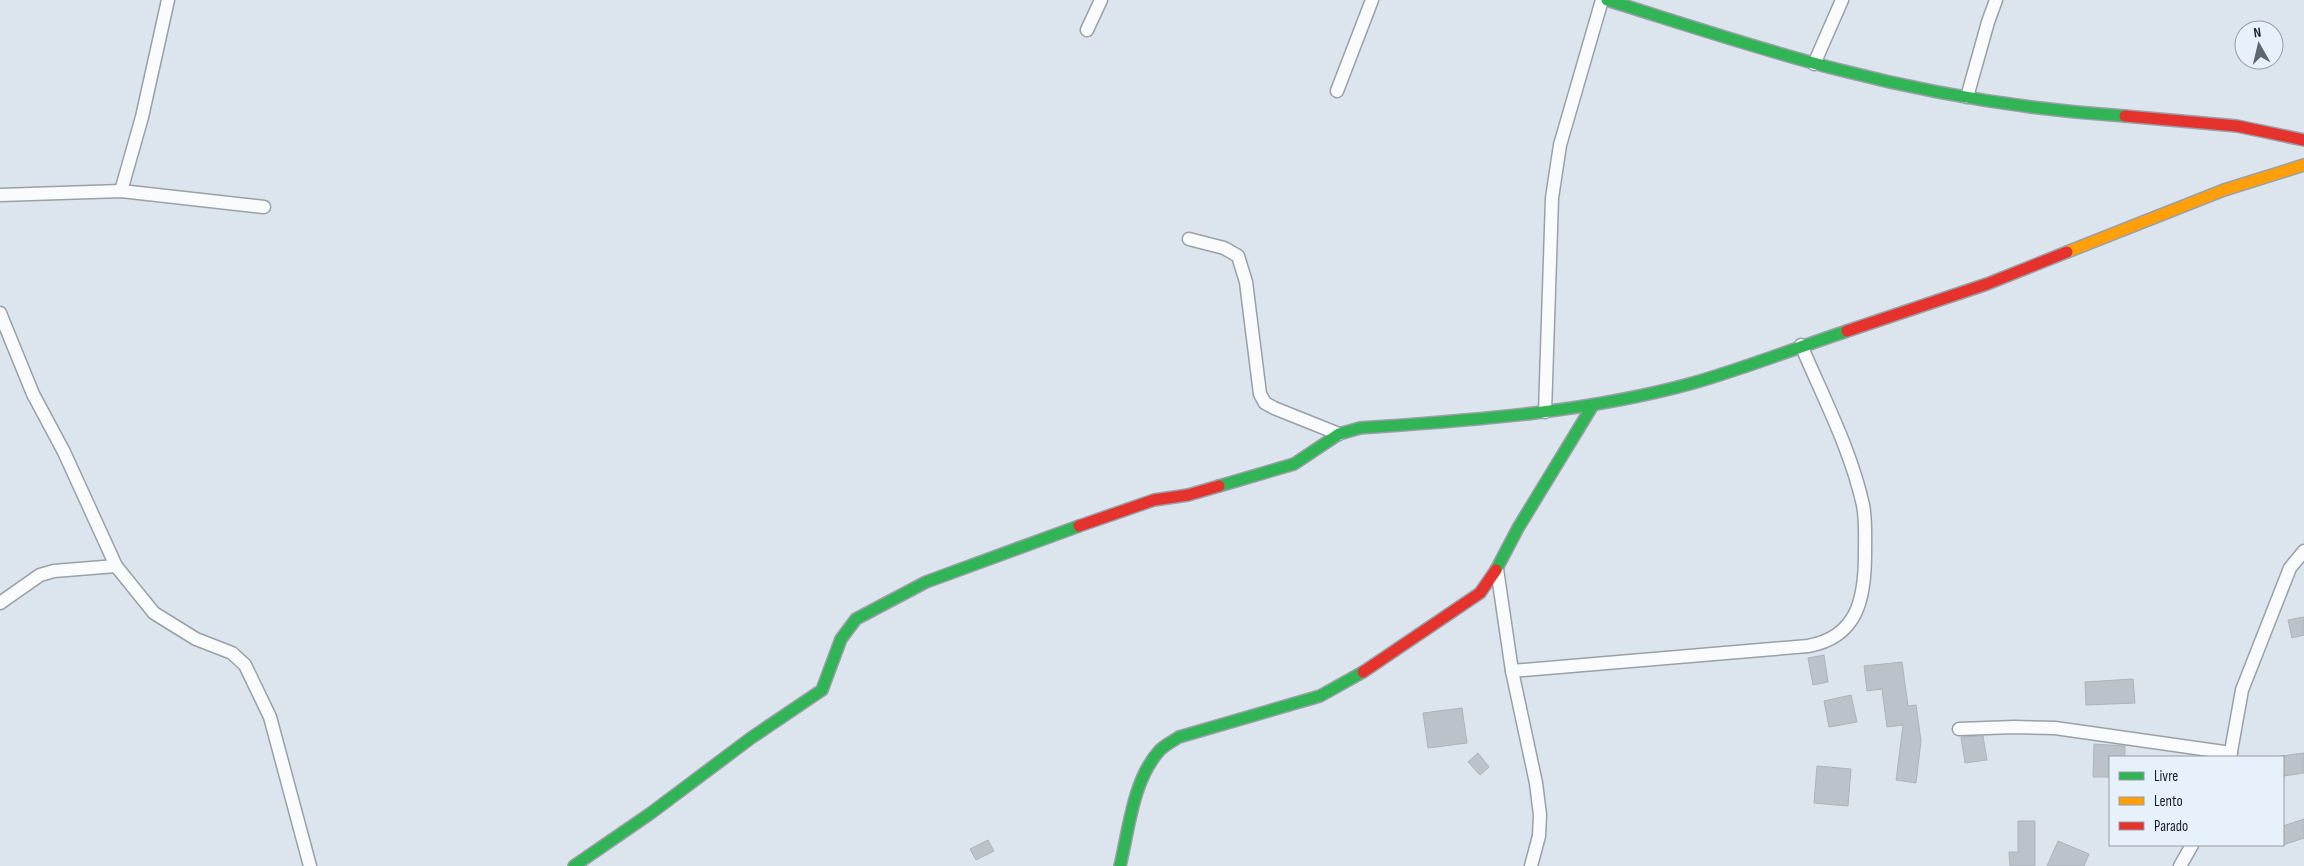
<svg xmlns="http://www.w3.org/2000/svg" width="2304" height="866" viewBox="0 0 2304 866" font-family="'Sofia Sans Condensed',sans-serif">
<style>
.building{fill:#bbc2ca;stroke:#acb3ba}
.lines{fill:none;stroke-linecap:round;stroke-linejoin:round}
.street-casing{stroke:#99a0a7;stroke-width:15}
.fast-casing{stroke:#99a0a7;stroke-width:14}
.slow-casing{stroke:#99a0a7;stroke-width:14}
.jam-casing{stroke:#99a0a7;stroke-width:14}
.street{stroke:#fafbfc;stroke-width:12}
.fast{stroke:#30b455;stroke-width:11}
.slow{stroke:#ff9f0a;stroke-width:11}
.jam{stroke:#e5322d;stroke-width:11}
</style>
<rect width="100%" height="100%" fill="#dce5ee"/>
<g class="building">
<path d="M 2304,617 L 2304,635 L 2292,638 L 2288,620 Z"/>
<path d="M 1824,655 L 1828,682 L 1813,685 L 1808,658 Z"/>
<path d="M 1902,662 L 1908,706 L 1916,705 L 1921,741 L 1916,783 L 1896,780 L 1903,725 L 1887,727 L 1882,689 L 1867,691 L 1864,666 Z"/>
<path d="M 2133,679 L 2135,703 L 2086,705 L 2085,682 Z"/>
<path d="M 1851,695 L 1857,722 L 1829,727 L 1824,701 Z"/>
<path d="M 1462,708 L 1467,743 L 1428,748 L 1423,713 Z"/>
<path d="M 1983,736 L 1987,760 L 1965,763 L 1961,737 Z"/>
<path d="M 2094,744 L 2125,746 L 2125,757 L 2110,757 L 2110,777 L 2093,777 Z"/>
<path d="M 1478,753 L 1489,767 L 1480,775 L 1468,762 Z"/>
<path d="M 2304,753 L 2304,773 L 2284,776 L 2281,756 Z"/>
<path d="M 1817,766 L 1851,769 L 1848,806 L 1814,803 Z"/>
<path d="M 2304,819 L 2304,838 L 2283,845 L 2283,826 Z"/>
<path d="M 2018,821 L 2035,821 L 2035,866 L 2010,866 L 2009,852 L 2018,852 Z"/>
<path d="M 988,840 L 994,851 L 976,860 L 970,849 Z"/>
<path d="M 2058,841 L 2089,854 L 2084,866 L 2047,866 Z"/>
</g>
<g class="lines">
<defs>
<g id="street">
<path d="M 1087,30 L 1101,0"/>
<path d="M 1814,64 L 1842,0"/>
<path d="M 1337,91 L 1372,0"/>
<path d="M 1967,97 L 1988,22 L 1996,0"/>
<path d="M 121,191 L 142,117 L 168,0"/>
<path d="M 0,195 L 121,191 L 264,207"/>
<path d="M 1189,239 L 1224,248 L 1238,256 L 1246,282 L 1260,394 L 1265,403 L 1274,408 L 1339,434"/>
<path d="M 0,313 L 33,394 L 64,452 L 116,566 L 154,613 L 196,639 L 232,653 L 245,665 L 270,717 L 310,866"/>
<path d="M 1545,412 L 1552,198 L 1560,145 L 1602,0"/>
<path d="M 1497,569 L 1512,671 L 1536,783 L 1540,815 L 1539,836 L 1531,866"/>
<path d="M 0,603 L 40,575 L 54,571 L 116,566"/>
<path d="M 1512,671 L 1808,646 C 1858,637 1865,598 1865,554 C 1865,538 1866,520 1863,505 C 1851,450 1823,397 1801,345"/>
<path d="M 1959,729 L 2014,727 L 2055,728 L 2231,753"/>
<path d="M 2230,757 L 2242,690 L 2290,568 L 2304,551"/>
<path d="M 2180,866 L 2192,845"/>
</g>
<g id="fast">
<path d="M 1607,0 C 1684,24 1761,50 1840,70 C 1933,94 2029,110 2125,116"/>
<path d="M 1219,486 L 1294,464 L 1339,434 L 1360,428 C 1472,420 1584,413 1693,383 C 1745,368 1796,348 1847,331"/>
<path d="M 1496,570 L 1518,528 L 1593,405"/>
<path d="M 574,866 L 651,813 L 751,738 L 822,690 L 841,639 L 856,619 L 926,582 L 1079,526"/>
<path d="M 1120,866 C 1129,829 1133,779 1160,750 C 1165,745 1173,741 1179,737 L 1320,696 L 1363,672"/>
</g>
<path id="slow" d="M 2067,252 L 2224,190 L 2304,165"/>
<g id="jam">
<path d="M 2125,116 L 2237,126 L 2304,140"/>
<path d="M 1847,331 L 1987,284 L 2067,252"/>
<path d="M 1079,526 L 1154,500 L 1188,495 L 1219,486"/>
<path d="M 1363,672 L 1480,593 L 1496,570"/>
</g>
</defs>
<use href="#street" class="street-casing"/>
<use href="#fast" class="fast-casing"/>
<use href="#slow" class="slow-casing"/>
<use href="#jam" class="jam-casing"/>
<use href="#street" class="street"/>
<use href="#fast" class="fast"/>
<use href="#slow" class="slow"/>
<use href="#jam" class="jam"/>
</g>
<rect x="2109" y="756" width="175" height="90" fill="#e7f1fb" stroke="#959da6"/>
<rect x="2119" y="772" width="25" height="8" fill="#30b455" stroke="#959da6"/>
<text x="2154" y="781" font-size="15" fill="#1a2026">Livre</text>
<rect x="2119" y="797" width="25" height="8" fill="#ff9f0a" stroke="#959da6"/>
<text x="2154" y="806" font-size="15" fill="#1a2026">Lento</text>
<rect x="2119" y="822" width="25" height="8" fill="#e5322d" stroke="#959da6"/>
<text x="2154" y="831" font-size="15" fill="#1a2026">Parado</text>
<g transform="translate(2259 45) rotate(352)"><circle r="24" fill="#e7f1fb" stroke="#959da6"/>
<path d="M0-4L9 19L0 12L-9 19Z" fill="#5e656c"/>
<text y="-8" font-size="14" font-weight="bold" text-anchor="middle" fill="#1a2026">N</text>
</g>
</svg>
